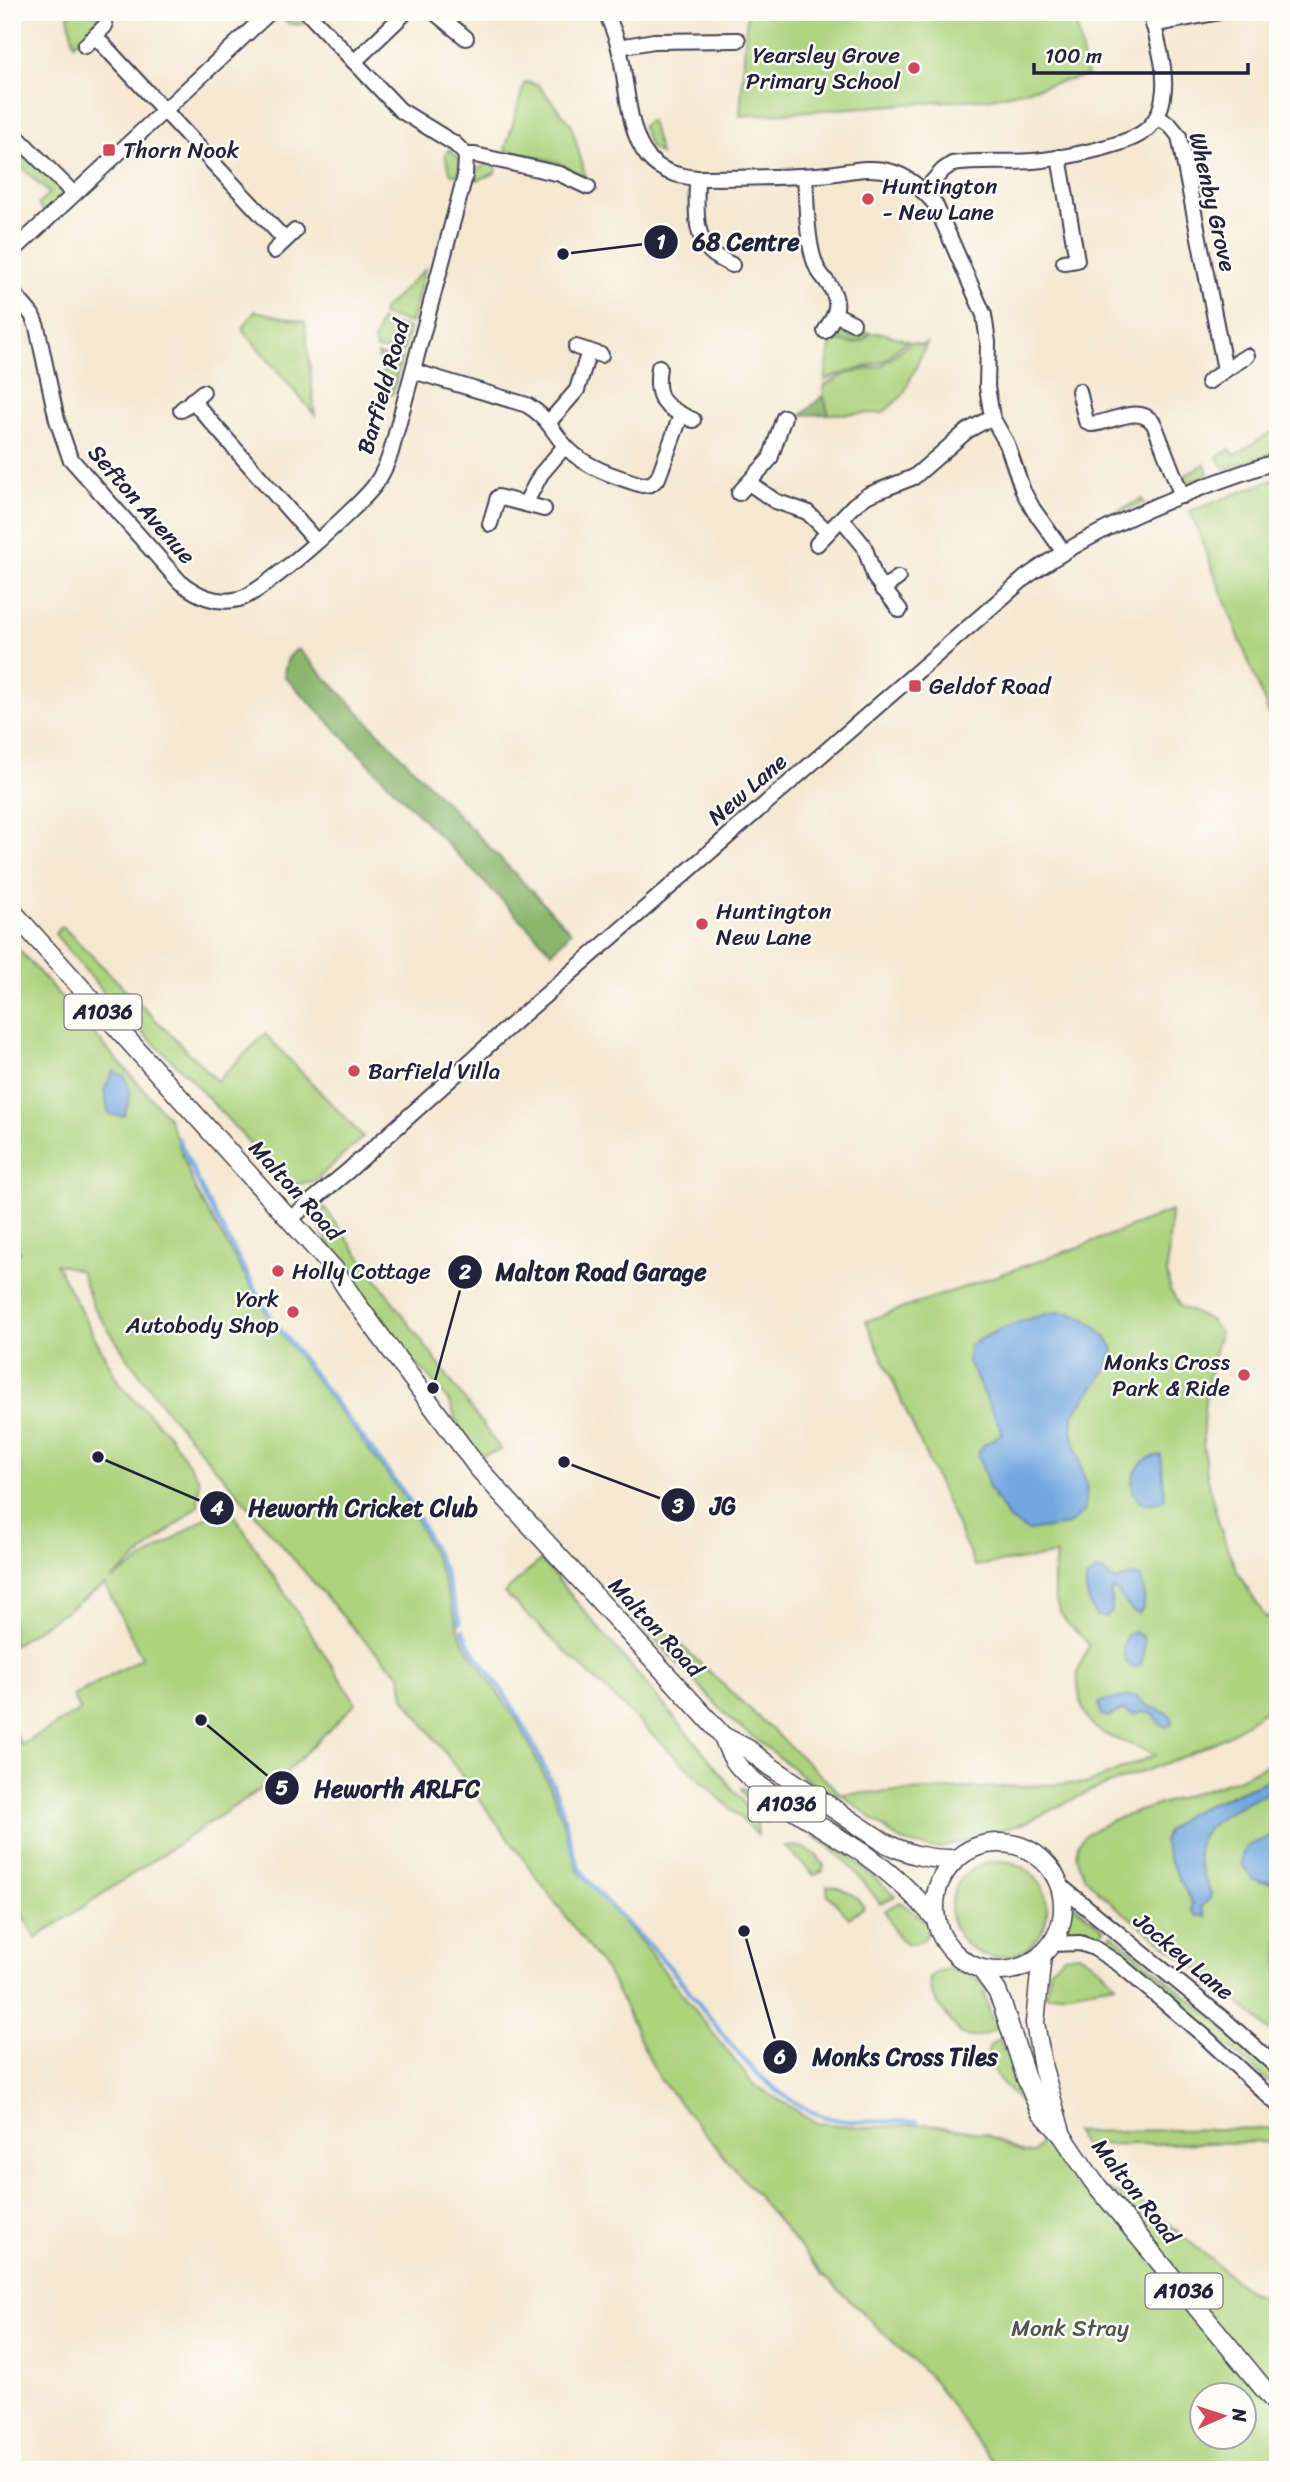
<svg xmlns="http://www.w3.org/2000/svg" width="1290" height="2482" viewBox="0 0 1290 2482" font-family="Sriracha,sans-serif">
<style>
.green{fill:#acd37d;stroke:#677a5c;stroke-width:2;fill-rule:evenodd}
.forest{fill:#89b56c;stroke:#566c54;stroke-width:2}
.water{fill:#72a7df;stroke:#4a648d;stroke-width:2}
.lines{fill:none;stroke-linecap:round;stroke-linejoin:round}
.stream{stroke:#72a7df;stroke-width:4.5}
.minor-casing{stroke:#424052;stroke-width:18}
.major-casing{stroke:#424052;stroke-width:21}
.minor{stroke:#fff;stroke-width:14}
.major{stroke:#fff;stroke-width:18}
.poi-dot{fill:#d1495b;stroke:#fdfcf7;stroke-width:2.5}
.labels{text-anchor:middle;stroke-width:5;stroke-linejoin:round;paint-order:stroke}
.shield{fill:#fdfcf7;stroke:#646373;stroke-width:2}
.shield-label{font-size:21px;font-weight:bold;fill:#22223b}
.poi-label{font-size:23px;fill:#22223b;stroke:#fdfcf7;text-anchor:start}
.street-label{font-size:23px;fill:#22223b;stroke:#fdfcf7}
.park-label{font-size:23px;fill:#4b574f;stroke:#fdfcf7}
.leader{fill:none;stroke:#22223b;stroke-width:2.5}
.callout-dot{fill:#22223b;stroke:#fdfcf7;stroke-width:2.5}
.mark-label{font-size:21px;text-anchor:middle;font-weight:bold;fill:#fff}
.callout-label{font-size:24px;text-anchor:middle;font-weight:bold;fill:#22223b;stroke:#fdfcf7;stroke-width:5;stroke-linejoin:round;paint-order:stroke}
</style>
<rect width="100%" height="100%" fill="#fdfcf7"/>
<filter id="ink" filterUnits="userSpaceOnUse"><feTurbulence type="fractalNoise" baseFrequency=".0143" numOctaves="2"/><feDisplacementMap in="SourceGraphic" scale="14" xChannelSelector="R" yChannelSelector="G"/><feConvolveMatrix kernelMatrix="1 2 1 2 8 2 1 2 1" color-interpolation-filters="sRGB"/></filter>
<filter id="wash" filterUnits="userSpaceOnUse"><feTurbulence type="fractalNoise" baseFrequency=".00686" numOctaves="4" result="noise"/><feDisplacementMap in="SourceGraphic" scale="28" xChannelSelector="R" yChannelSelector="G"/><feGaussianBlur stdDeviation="1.57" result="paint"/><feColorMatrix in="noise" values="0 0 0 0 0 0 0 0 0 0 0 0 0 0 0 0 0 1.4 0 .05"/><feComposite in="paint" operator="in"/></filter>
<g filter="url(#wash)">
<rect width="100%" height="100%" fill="#f5e8d1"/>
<g class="green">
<path d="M 73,12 L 88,12 L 102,18 L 74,44 L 68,16 Z"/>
<path d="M 295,12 L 308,22 C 300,27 285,24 279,17 L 282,13 Z"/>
<path d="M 747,12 L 1074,12 L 1087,76 L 992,98 L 740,116 Z"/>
<path d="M 525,82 L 538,85 L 571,124 L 586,178 L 557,162 L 505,150 Z"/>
<path d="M 651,121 L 660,154 L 650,147 L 642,127 L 647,122 Z"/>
<path d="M 449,149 L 460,160 L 458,176 L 451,174 L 445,155 Z"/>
<path d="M 27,151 L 62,190 C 62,200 53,206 46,213 L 38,205 L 49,193 L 12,158 L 12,153 Z"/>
<path d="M 486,164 L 497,165 L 495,173 L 478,180 L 471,178 L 475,171 Z"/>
<path d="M 425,269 L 411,323 L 382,315 L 383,310 Z"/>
<path d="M 255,311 L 305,322 L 315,415 L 242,329 Z"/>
<path d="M 380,321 L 409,329 L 403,352 L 376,349 L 374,342 Z"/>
<path d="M 870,333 L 883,333 L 908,341 C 897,346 892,357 881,362 C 862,369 843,372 825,380 L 831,339 C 845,343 862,348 870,333 Z"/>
<path d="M 911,342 L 922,345 L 927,343 L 903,395 L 883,413 L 829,414 L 823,395 L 825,385 L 846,374 L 881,366 Z"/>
<path d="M 378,355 L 401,358 L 392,394 L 388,394 Z"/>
<path d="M 1278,428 L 1278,452 L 1226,469 L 1217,457 L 1230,449 L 1235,455 Z"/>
<path d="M 1205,464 L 1208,474 L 1192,482 L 1186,481 L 1182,477 Z"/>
<path d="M 1278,478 L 1278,737 L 1190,511 Z"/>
<path d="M 1142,499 L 1144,503 L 1086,526 Z"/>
<path d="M 62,926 L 217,1081 L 265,1034 L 363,1137 L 316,1180 L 296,1185 L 282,1178 L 186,1074 L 118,1009 L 55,934 Z"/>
<path d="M 12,942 L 168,1117 L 196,1191 L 270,1319 L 407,1501 L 439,1567 L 463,1642 L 520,1725 L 555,1798 L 578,1871 L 643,1944 L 753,2084 L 817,2123 L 870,2128 L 925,2124 L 986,2134 L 1023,2153 L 1034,2153 L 1041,2142 C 1036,2132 1033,2121 1027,2111 C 1015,2092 993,2079 986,2058 L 990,2046 L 1000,2039 L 1003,2050 L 1010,2049 L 1034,2111 L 1074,2177 L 1146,2205 L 1248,2291 L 1278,2304 L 1278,2470 L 1001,2470 L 979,2445 L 934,2381 L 823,2275 L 658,2077 L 611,1978 L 404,1697 L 401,1676 L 357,1633 L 169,1414 L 125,1354 L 93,1306 L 80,1270 L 56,1264 L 120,1385 L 169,1435 L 199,1479 L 198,1506 L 111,1580 L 227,1504 L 356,1703 L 286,1772 L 36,1938 L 12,1898 L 12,1728 L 21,1745 L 80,1710 L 73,1696 L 142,1658 L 105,1585 L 12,1646 L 12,1263 L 20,1252 L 12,1242 ZM 1202,2394 L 1244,2394 L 1244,2436 L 1202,2436 Z"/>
<path d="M 324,1207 L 501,1450 L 481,1456 L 459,1428 L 450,1403 L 428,1376 L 401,1349 L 340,1269 L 331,1247 L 321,1231 L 321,1219 Z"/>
<path d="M 1171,1211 L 1167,1272 L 1170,1290 L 1181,1307 L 1210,1320 L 1220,1333 C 1210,1365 1203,1400 1203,1433 C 1203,1472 1220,1538 1238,1572 C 1246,1588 1257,1603 1266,1618 L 1278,1610 L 1278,1701 L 1228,1736 L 1188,1755 L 1090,1791 L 1027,1822 L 942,1848 L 929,1848 L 901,1841 L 841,1794 L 826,1794 L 731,1720 L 644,1628 L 645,1612 L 841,1794 L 1089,1783 L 1155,1755 C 1124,1737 1089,1742 1080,1699 C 1079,1690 1076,1680 1078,1671 C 1080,1662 1087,1654 1089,1645 C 1084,1637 1076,1633 1069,1625 C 1050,1604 1053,1582 1056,1555 L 975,1566 L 866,1321 L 1082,1246 Z"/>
<path d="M 541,1560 L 707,1756 L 757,1820 L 758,1835 L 504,1593 Z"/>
<path d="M 1278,1759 L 1278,1776 L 1186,1814 L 1187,1895 L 1193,1906 L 1204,1916 L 1201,1907 L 1210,1898 L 1211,1893 C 1206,1882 1199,1869 1198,1858 C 1192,1820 1251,1803 1278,1787 L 1278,1831 L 1256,1843 L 1260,1882 L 1278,1883 L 1278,2038 L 1231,1995 L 1112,1904 L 1084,1876 L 1076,1856 L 1078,1844 L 1085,1835 L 1112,1820 L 1240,1778 Z"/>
<path d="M 743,1788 L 766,1806 L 766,1822 C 755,1816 748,1801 741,1790 Z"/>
<path d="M 812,1835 C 837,1840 875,1879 895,1896 L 880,1904 C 861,1876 840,1852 812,1835 Z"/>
<path d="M 785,1846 C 802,1845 816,1850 824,1866 L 822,1872 L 814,1875 Z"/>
<circle cx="999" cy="1909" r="48"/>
<path d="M 827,1886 C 844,1888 854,1893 864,1907 L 849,1918 L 828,1895 Z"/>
<path d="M 900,1902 L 930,1925 C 929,1942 909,1952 898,1936 C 892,1929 889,1918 885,1910 Z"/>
<path d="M 1070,1902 L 1104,1929 L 1097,1939 L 1087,1937 L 1063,1936 Z"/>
<path d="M 1112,1934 L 1238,2039 L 1278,2076 L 1278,2090 L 1156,1982 L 1104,1942 Z"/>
<path d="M 1079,1954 L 1099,1967 L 1115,1984 L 1046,1996 L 1050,1968 L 1064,1956 Z"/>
<path d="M 947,1969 C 966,1970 977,1976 988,1991 L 984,1995 L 996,2029 C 986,2035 973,2041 961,2034 C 950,2018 905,1976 947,1969 Z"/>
<path d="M 1272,2128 L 1278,2133 L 1278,2142 L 1083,2145 L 1075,2132 Z"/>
</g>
<g class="forest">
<path d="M 840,327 L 854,327 L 870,333 C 862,348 845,343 831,339 L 835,329 Z"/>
<path d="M 823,395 L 829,414 L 802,415 Z"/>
<path d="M 298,649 L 571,932 L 552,952 L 284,676 C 285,664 287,655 298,649 Z"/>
</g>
<g class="water">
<path d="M 113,1071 L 124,1076 C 132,1091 131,1101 123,1116 L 109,1114 L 104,1090 Z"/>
<path d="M 1060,1312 C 1088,1314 1097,1327 1114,1348 L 1109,1366 L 1073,1415 L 1072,1431 L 1087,1489 L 1084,1512 L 1069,1525 L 1028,1531 L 1010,1521 L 989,1488 L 978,1453 L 984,1445 L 1003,1433 L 968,1361 L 969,1346 C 992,1331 1032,1315 1060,1312 Z"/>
<path d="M 1161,1455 L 1165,1497 L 1162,1501 L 1149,1504 L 1140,1502 C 1122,1484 1138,1456 1161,1455 Z"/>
<path d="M 1097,1571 L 1102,1571 L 1115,1581 L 1134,1575 L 1140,1577 C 1145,1588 1147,1605 1139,1614 L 1132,1611 L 1116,1590 L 1111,1591 L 1112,1611 L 1106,1617 L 1096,1616 C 1089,1605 1085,1592 1086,1579 Z"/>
<path d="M 1133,1631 L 1143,1637 C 1145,1647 1144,1654 1141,1664 L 1134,1668 C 1120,1659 1122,1649 1127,1634 Z"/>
<path d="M 1130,1696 L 1138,1697 C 1150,1712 1163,1707 1172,1717 L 1172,1723 L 1167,1727 L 1161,1725 L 1153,1714 L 1142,1712 L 1135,1715 L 1128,1713 L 1124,1709 L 1108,1717 L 1101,1715 L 1099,1703 C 1108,1698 1119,1699 1130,1696 Z"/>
<path d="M 1278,1776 L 1278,1787 C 1251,1803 1192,1819 1198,1858 C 1199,1870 1206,1882 1211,1893 L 1210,1898 L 1201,1907 L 1205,1916 L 1196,1916 L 1191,1908 L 1193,1905 L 1170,1862 L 1163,1842 L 1167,1831 L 1186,1814 Z"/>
<path d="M 1278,1831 L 1278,1883 L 1253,1880 L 1242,1865 L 1242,1855 L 1247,1846 L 1265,1839 Z"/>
</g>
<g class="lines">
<g class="stream">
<path d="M 178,1138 L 206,1199 L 270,1316 L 408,1498 L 443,1568 L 460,1622"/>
<path d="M 463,1630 L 467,1641 C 483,1666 503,1690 518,1716 C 532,1740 544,1767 556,1792 C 565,1813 571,1857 582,1872 C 607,1909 644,1936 672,1970 C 717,2023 750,2085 817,2114 C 849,2127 884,2119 917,2122"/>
</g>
</g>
</g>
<g filter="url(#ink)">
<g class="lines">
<defs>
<g id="minor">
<path d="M 307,12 L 400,110 L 455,144 L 466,155 L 475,155 L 560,174 L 588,187"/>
<path d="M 434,12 L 466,38"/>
<path d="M 606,12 C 611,24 616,36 619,48 C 627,79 627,133 648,157 C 661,172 678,176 697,178 C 736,178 777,178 817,175 C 842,174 866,164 892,172 C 910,177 924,191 935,204 L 984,315 L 988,342 L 987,387 L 992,417 L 1007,444 L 1023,491 L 1033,509 L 1063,551"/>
<path d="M 1153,25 L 1220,12"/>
<path d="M 95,36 L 285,240"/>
<path d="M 85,46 L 105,26"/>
<path d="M 619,47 L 654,41 L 738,40"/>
<path d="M 354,62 L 406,12"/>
<path d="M 1157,117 L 1170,125 L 1179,136 L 1225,370 L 1247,356"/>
<path d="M 12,132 L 73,193"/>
<path d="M 1059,157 L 1077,260 L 1064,262"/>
<path d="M 805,176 C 807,202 806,244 817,268 C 823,279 834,287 836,301 C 838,312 831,321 825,331"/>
<path d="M 697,178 C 697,202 692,237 713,254 C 718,258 726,262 732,265"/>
<path d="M 924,191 L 943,170 L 952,164 C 979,160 1006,163 1033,161 C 1058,159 1121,147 1142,133 C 1154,125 1161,111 1163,97 C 1168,70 1156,39 1151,12"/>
<path d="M 274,251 L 295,231"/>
<path d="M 12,252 L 270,12"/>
<path d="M 12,291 L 32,315 L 37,327 L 57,420 L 70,458 L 180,582 C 197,595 216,605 239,599 C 262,594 359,507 375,485 C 382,475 387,464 391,452 L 465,176 L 466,155"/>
<path d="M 835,314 L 853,323"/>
<path d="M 576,347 L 601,355"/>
<path d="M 659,367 C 654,400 664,407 693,420"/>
<path d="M 413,371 L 527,405 C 550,419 551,431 568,449 C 587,468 617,477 642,485 L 651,484 L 658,478 L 681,415"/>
<path d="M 1208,382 L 1225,370"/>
<path d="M 1079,391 L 1086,421 L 1091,424 C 1112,423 1139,403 1154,424 L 1182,496"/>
<path d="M 192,400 L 316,541"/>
<path d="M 181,410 L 203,392"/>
<path d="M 549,422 L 577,390 L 589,351"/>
<path d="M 749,483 L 775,501 L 807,512 L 828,532"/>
<path d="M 739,493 L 770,459 L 784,417"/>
<path d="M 525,504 L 544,509"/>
<path d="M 842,519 L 864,546 L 875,578 L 900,610"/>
<path d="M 490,524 L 498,497 L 525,504 L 541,474 L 565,446"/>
<path d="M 817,544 L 854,505 L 868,495 L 914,477 L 967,431 L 992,417"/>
<path d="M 882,589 L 898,578"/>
<path d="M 290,1219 L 348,1171 L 503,1032 L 1026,577 C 1102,523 1189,490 1278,461"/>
<path d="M 1058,1884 L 1227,2022 L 1278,2068"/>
<path d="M 1051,1944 L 1080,1943 L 1094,1948 L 1119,1964 L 1203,2035 L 1278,2105"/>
</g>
<g id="major">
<path d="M 12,911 L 334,1269 L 354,1300 L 478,1468 L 723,1736 C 726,1744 729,1753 734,1760 C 753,1790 832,1832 864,1854 C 891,1873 914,1894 935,1918"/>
<path d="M 723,1736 L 748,1749 L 768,1765 L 885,1843 C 910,1855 930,1860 957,1859"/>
<circle cx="999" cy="1907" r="64"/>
<path d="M 1042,1954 L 1035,2023 L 1043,2068 L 1061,2132"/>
<path d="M 981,1969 L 997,1991 L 1003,2006 L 1026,2078 L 1040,2111 L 1062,2135 L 1093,2181 L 1278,2406"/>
</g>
</defs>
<use href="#minor" class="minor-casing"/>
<use href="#major" class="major-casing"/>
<use href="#minor" class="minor"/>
<use href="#major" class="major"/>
</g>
</g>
<g class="poi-dot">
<circle cx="914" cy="68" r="7"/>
<rect x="102" y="143" width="14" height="14" rx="3.5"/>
<circle cx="868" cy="199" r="7"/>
<rect x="908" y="679" width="14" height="14" rx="3.5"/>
<circle cx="702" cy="924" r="7"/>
<circle cx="354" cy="1071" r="7"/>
<circle cx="278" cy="1271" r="7"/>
<circle cx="293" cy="1312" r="7"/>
<circle cx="1244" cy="1375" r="7"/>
</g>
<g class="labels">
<g class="shield">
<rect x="64.5" y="994.5" width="77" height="35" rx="5"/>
<rect x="748.5" y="1786.5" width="77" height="35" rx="5"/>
<rect x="1145.5" y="2273.5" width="77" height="35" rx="5"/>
</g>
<g class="shield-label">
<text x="103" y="1019">A1036</text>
<text x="787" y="1811">A1036</text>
<text x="1184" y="2298">A1036</text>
</g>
<g class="poi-label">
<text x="900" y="63" text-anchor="end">Yearsley Grove<tspan x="900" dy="26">Primary School</tspan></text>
<text x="123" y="158">Thorn Nook</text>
<text x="882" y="194">Huntington<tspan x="882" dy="26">- New Lane</tspan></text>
<text x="929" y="694">Geldof Road</text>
<text x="716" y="919">Huntington<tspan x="716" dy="26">New Lane</tspan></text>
<text x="368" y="1079">Barfield Villa</text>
<text x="292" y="1279">Holly Cottage</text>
<text x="279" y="1307" text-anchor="end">York<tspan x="279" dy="26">Autobody Shop</tspan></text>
<text x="1230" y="1370" text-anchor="end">Monks Cross<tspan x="1230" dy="26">Park &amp; Ride</tspan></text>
</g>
<g class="street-label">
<text transform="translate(1213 202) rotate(77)" y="8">Whenby Grove</text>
<text transform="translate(383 387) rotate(-74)" y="8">Barfield Road</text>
<text transform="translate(142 504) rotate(49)" y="8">Sefton Avenue</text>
<text transform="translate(747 789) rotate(-41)" y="8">New Lane</text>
<text transform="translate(296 1190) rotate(48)" y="8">Malton Road</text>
<text transform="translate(656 1627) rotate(47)" y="8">Malton Road</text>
<text transform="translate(1184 1956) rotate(40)" y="8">Jockey Lane</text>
<text transform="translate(1136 2191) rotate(52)" y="8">Malton Road</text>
</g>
<g class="park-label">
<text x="1070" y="2336">Monk Stray</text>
</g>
</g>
<path class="leader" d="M563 254L661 242M433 1388L465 1272M564 1462L678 1505M98 1457L217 1508M201 1720L282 1788M744 1931L780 2057"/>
<g class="callout-dot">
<circle cx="563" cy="254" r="7"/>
<circle cx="433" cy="1388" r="7"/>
<circle cx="564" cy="1462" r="7"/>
<circle cx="98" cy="1457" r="7"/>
<circle cx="201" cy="1720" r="7"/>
<circle cx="744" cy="1931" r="7"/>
<circle cx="661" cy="242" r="18"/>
<circle cx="465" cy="1272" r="18"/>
<circle cx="678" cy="1505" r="18"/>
<circle cx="217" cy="1508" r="18"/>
<circle cx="282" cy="1788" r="18"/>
<circle cx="780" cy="2057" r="18"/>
</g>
<g class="mark-label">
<text x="661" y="249">1</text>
<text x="465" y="1279">2</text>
<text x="678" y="1513">3</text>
<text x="217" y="1515">4</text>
<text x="282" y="1795">5</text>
<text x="780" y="2064">6</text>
</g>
<g class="callout-label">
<text x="746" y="250">68 Centre</text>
<text x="601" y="1280">Malton Road Garage</text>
<text x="723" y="1514">JG</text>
<text x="363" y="1516">Heworth Cricket Club</text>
<text x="397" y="1797">Heworth ARLFC</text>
<text x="905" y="2065">Monks Cross Tiles</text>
</g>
<rect width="1290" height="2482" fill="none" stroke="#fdfcf7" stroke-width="42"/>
<g transform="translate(1223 2416) rotate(87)"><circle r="33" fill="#fdfcf7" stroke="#a5a5ac" stroke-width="2"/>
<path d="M0-5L12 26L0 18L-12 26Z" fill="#d1495b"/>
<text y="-10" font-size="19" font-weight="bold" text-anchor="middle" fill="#22223b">N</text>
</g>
<path d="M1034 63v10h214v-10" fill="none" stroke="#22223b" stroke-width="3.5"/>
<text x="1045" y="63" font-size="21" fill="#22223b" stroke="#fdfcf7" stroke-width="5" paint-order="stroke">100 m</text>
</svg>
